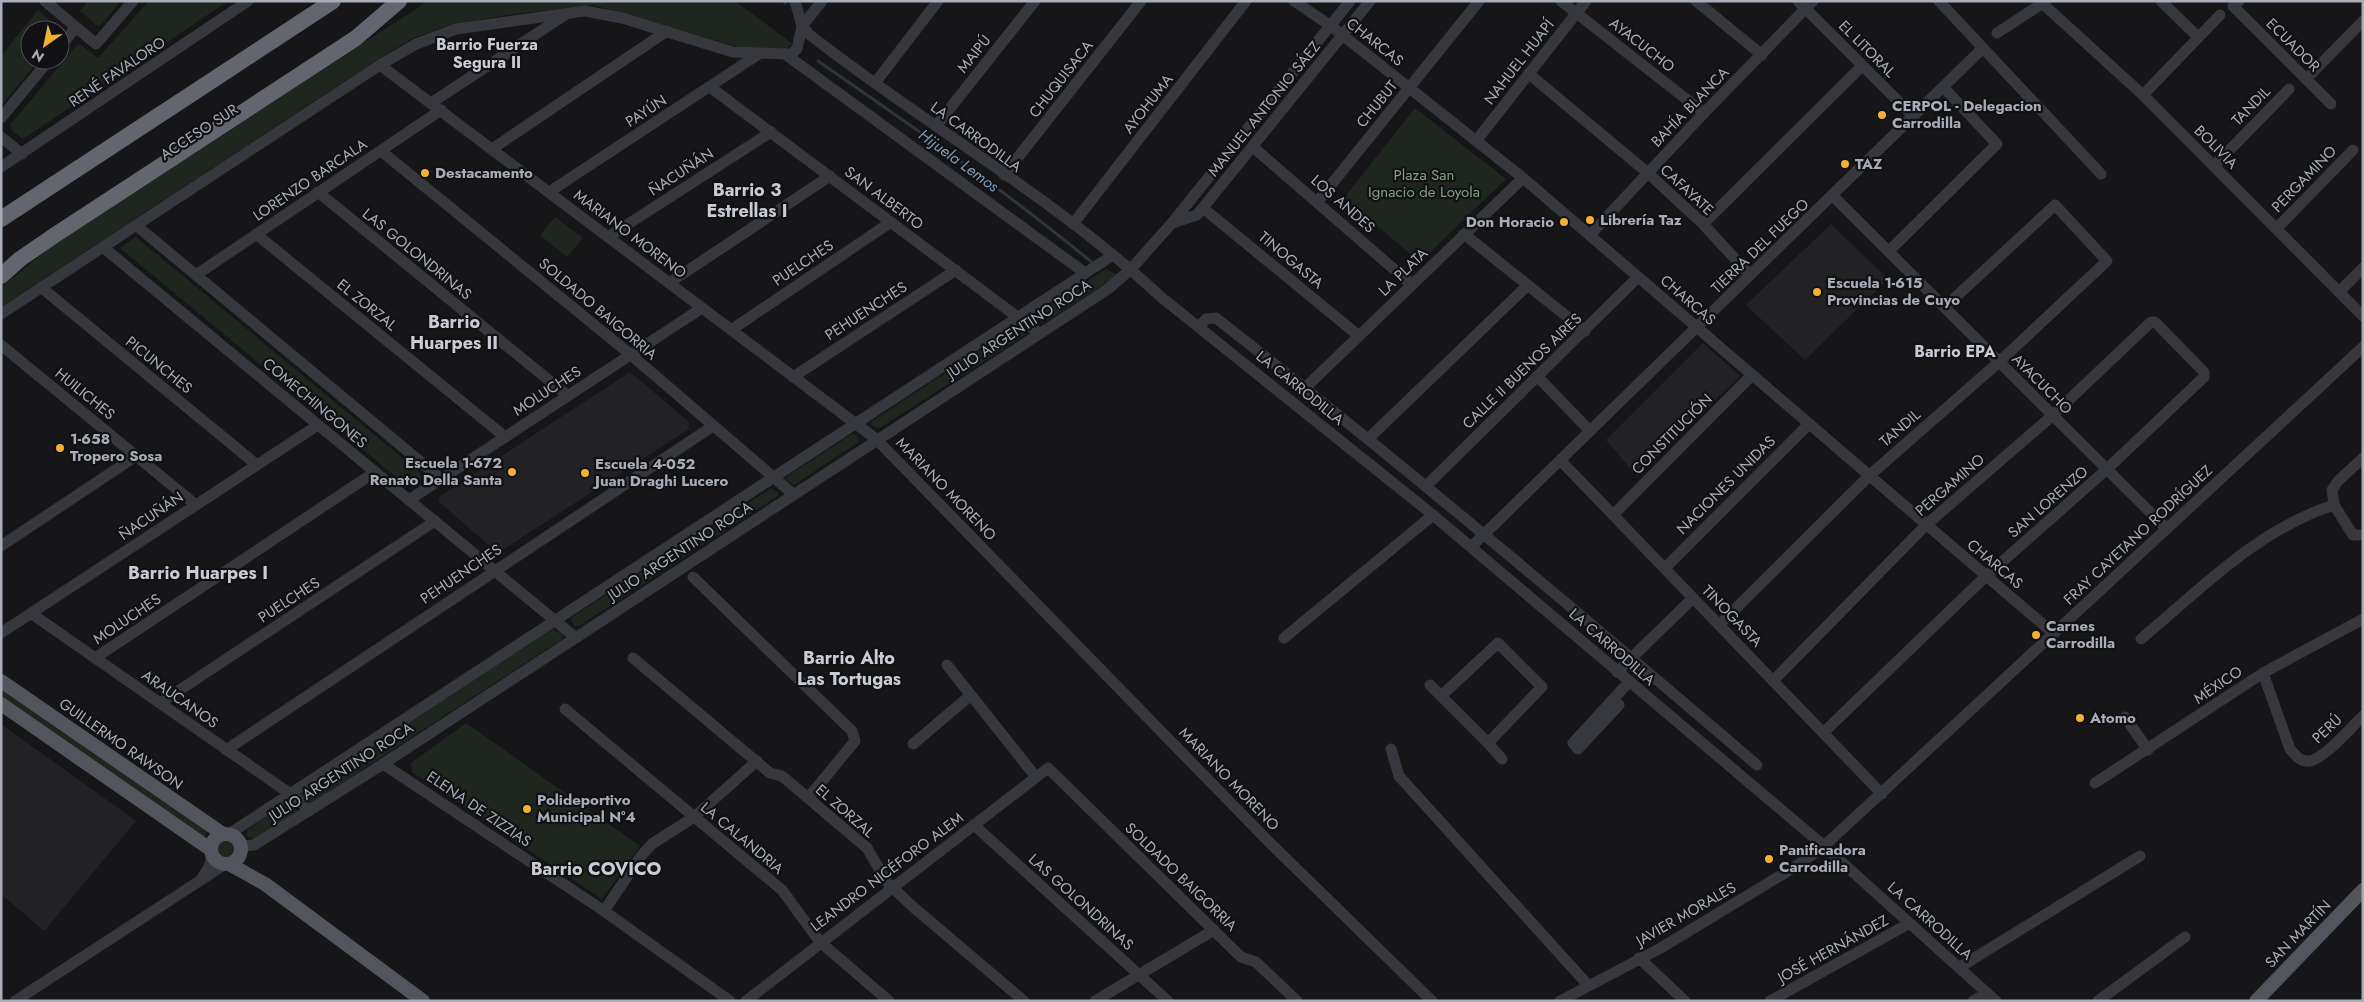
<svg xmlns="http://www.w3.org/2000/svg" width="2364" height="1002" viewBox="0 0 2364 1002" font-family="Jost,sans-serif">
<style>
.built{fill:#222225}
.green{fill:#1e261f}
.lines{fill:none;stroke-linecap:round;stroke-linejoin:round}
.stream{stroke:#2c353c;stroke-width:3}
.minor{stroke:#37383d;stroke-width:11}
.major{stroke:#53555c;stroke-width:14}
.highway{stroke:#63666e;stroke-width:16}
.poi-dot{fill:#f2b134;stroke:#111113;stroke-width:2}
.labels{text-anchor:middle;stroke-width:4.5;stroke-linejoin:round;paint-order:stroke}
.street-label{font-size:15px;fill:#a8adb8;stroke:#111113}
.poi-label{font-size:15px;font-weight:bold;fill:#a8adb8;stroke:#111113;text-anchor:start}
.park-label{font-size:15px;fill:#7fa381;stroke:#111113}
.neighbourhood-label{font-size:16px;font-weight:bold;fill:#c9ccd4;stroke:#111113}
.water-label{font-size:16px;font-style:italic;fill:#7f9bb3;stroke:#111113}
.quarter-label{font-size:18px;font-weight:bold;fill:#c9ccd4;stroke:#111113}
</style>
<rect width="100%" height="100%" fill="#161618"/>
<g class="built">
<path d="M 1831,224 L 1888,279 L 1805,360 L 1746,305 Z"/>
<path d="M 1703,343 L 1740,376 L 1637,476 L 1606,440 Z"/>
<path d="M 630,372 L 688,421 L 689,429 L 498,553 L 439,502 L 439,497 Z"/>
<path d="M 1,724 L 136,821 L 44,931 L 1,894 Z"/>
</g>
<g class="green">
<path d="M 88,1 L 121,1 L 99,27 L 80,11 Z"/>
<path d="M 149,1 L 228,1 L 23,139 L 12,131 L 10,125 L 77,45 L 80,44 L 98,58 Z"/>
<path d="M 428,1 L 735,1 L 793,44 L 784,50 L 739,47 L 593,5 L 506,15 L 446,26 L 411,39 L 383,56 L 1,307 L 1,287 L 56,243 Z"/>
<path d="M 38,10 L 63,31 L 60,35 L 60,30 L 30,30 L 30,60 L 39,60 L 1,106 L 1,56 Z"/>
<path d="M 1415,108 L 1506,179 L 1420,262 L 1344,198 Z"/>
<path d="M 555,217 L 583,238 L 567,257 L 540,235 Z"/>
<path d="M 136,237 L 424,476 L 408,487 L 120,248 Z"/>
<path d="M 1106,269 L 1116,274 L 1116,277 L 1043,323 L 1035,318 L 1035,315 Z"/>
<path d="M 1015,327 L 1019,327 L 1026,332 L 1025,335 L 878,429 L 871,425 L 871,422 Z"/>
<path d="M 852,434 L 858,436 L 860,441 L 794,485 L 787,480 L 786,477 Z"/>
<path d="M 771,488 L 778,493 L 778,496 L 579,626 L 575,626 L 571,620 L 572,617 Z"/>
<path d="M 552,629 L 563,635 L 562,639 L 311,803 L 309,803 L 302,795 L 302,791 Z"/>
<path d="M 1,688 L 207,830 L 206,836 L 202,838 L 1,698 Z"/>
<path d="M 466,723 L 640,846 L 602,899 L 412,772 L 411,763 Z"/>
<path d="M 290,801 L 294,802 L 298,811 L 255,840 L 247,836 L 247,830 Z"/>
<circle cx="226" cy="849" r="11"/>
</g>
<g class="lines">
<g class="stream">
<path d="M 785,1 L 785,3"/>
<path d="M 818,61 C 912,126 1006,191 1094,264"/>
</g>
<g class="minor">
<path d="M 45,1 L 96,44 L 133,1"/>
<path d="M 795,1 L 802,26 L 810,35 C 925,125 1054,197 1161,297 L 1433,515 L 1824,846 L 1996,1001"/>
<path d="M 1294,1 L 1331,26 L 1523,178 L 2054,634"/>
<path d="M 1561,1 L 1704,113"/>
<path d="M 1696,1 L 1762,55"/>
<path d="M 1798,1 L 1914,117"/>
<path d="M 1939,1 L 2101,174"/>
<path d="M 2161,1 L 2198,37"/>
<path d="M 2239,1 L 2233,6 L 2331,104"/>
<path d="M 2043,4 L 2143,95 L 2363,316"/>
<path d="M 1997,33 L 2046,1"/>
<path d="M 60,47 L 76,27"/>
<path d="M 785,54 L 1085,273"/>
<path d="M 380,65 L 876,439 L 1269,842 L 1432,1001"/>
<path d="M 1529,74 L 1648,173 L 1703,224 L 1750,275"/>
<path d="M 2306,79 L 2363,21"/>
<path d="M 875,83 L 938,1"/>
<path d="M 710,87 L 1039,333"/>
<path d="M 2143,95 L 2220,15"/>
<path d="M 431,103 L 565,15"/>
<path d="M 1,118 L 49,60"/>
<path d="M 936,126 L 1035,1"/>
<path d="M 1,137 L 22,154"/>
<path d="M 1476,141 L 1586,1"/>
<path d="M 1253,147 L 1411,284"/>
<path d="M 492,149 L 667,31"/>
<path d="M 381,151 L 630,354 L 793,494"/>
<path d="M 2214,166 L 2289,89"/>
<path d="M 1,167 L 248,1"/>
<path d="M 1004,175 L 1141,1"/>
<path d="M 318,192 L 567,395"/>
<path d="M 549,192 L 759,54"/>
<path d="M 1833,196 L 2167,529"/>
<path d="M 1318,201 L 1479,1"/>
<path d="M 1203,208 L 1359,336"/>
<path d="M 1172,223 L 1197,215 L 1370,1"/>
<path d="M 1073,224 L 1246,1"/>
<path d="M 1703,224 L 1862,66"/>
<path d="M 137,226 L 440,478"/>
<path d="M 2277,228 L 2353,150"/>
<path d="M 256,234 L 504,436"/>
<path d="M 1464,234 L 1585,331"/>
<path d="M 1590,235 L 1704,113 L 1813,1"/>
<path d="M 608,237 L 771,132"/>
<path d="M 104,248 L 576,638"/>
<path d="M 1889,251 L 1997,144 L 1944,88"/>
<path d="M 196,275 L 441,110"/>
<path d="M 669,283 L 830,176"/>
<path d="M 42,288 L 257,465"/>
<path d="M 2339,292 L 2363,268"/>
<path d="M 1,314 L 380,65 L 416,44 L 456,29 L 585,11 L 622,18 L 733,52 L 785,54 L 791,54 L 797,49 L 802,26 L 822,1"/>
<path d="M 1199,327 L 1206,319 L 1216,318 C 1400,462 1579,613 1757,765"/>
<path d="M 731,330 L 891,222"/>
<path d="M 1,345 L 196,505"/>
<path d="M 1537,376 L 1590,431"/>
<path d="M 793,377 L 956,270"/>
<path d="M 1305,388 L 1523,178"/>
<path d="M 1368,439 L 1528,285"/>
<path d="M 2363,458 L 2338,481 L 2332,490 L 2334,505 L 2353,535 L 2363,535"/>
<path d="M 1560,460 L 1882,794"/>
<path d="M 1426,486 L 1638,277"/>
<path d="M 409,500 L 702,308"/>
<path d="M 1613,515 L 1752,375"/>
<path d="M 1,546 L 136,456"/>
<path d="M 1471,547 L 1983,48"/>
<path d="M 1665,568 L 1809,424"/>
<path d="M 693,577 L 852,731 L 855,741 L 808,798"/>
<path d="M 32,614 L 299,800 L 309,811"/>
<path d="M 1719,625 L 1870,475 L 1999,362 L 2107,261 L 2055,205 L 1945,307"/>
<path d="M 1,633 L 318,425"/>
<path d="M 1284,638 L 1433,515"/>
<path d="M 2141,639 C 2201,589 2258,529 2334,505"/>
<path d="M 1498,643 L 1542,687 L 1488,743 L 1441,696 Z"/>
<path d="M 95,658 L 375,472"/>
<path d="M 633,658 L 770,773 L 782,776 L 867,848 L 887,882 L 912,906 L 1024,1001"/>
<path d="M 947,665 L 1036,777"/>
<path d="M 1617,672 L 1693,598"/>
<path d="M 2263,673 L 2290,749 C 2295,755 2300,762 2309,761 C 2325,759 2351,727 2363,716"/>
<path d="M 1773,681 L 1926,525 L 2052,416 L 2151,322 L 2155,322 L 2204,372 L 2204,377 L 2106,470 L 1986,576 L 1823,733"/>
<path d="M 1430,685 L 1441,696"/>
<path d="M 1612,700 L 1619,705 L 1578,749 L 1573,743 L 1629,682"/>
<path d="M 160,703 L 435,521"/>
<path d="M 565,709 L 782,890 L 820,942 L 889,1001"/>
<path d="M 2125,717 L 2148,750"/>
<path d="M 1488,743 L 1502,759"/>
<path d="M 913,744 L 971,695"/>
<path d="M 1391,749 L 1399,776 L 1588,985"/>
<path d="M 226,750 L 713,426"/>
<path d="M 383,764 L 604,911 L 730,1001"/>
<path d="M 2095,783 L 2263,673 L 2363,619"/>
<path d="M 974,825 L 1168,1001"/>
<path d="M 229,834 L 1113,255"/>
<path d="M 241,846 L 254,845 L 383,764 L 1108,289 L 1131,269 L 1172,223 L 1350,1"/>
<path d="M 202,878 L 209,867 L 212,856"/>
<path d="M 604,911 L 641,856 L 652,844 L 694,817 L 757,761"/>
<path d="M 1639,958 L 1685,1001"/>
<path d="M 1960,967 L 2140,856"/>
<path d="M 15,1001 L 224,865"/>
<path d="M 746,1001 L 1048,768 L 1241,957 L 1256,962 L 1297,1001"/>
<path d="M 1095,1001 L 1214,930"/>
<path d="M 1560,1001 L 1659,949 L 1798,865 L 1824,846 L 2363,347"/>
<path d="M 1770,1001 L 1910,923"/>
<path d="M 1973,1001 L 1987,993"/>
<path d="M 2098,1001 L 2185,937"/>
</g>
<g class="major">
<path d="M 1,681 L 223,834"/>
<path d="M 1,704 L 210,849"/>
<circle cx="226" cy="849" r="15"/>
<path d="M 229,864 L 265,884 L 423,1001"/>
<path d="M 2256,1001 L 2363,890"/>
</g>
<g class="highway">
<path d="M 1,219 L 333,1"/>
<path d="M 1,276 L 20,259 L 55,235 L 356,38 L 399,1"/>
</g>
</g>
<g class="poi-dot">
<circle cx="1882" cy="115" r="5"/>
<circle cx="1845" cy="164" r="5"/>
<circle cx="425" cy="173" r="5"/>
<circle cx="1590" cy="220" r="5"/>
<circle cx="1564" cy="222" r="5"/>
<circle cx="1817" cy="292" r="5"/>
<circle cx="60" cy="448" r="5"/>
<circle cx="512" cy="472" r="5"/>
<circle cx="585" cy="473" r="5"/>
<circle cx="2036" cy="635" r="5"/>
<circle cx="2080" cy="718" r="5"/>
<circle cx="527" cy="809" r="5"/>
<circle cx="1769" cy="859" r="5"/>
</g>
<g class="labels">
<g class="street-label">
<text transform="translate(1375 42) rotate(38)" y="5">CHARCAS</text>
<text transform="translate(1642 45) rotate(38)" y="5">AYACUCHO</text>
<text transform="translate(2293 45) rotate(45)" y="5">ECUADOR</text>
<text transform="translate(1867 49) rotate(45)" y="5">EL LITORAL</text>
<text transform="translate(974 54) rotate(-51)" y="5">MAIPÚ</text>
<text transform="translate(1519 62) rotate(-52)" y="5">NAHUEL HUAPÍ</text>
<text transform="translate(117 72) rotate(-34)" y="5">RENÉ FAVALORO</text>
<text transform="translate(1061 79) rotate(-52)" y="5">CHUQUISACA</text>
<text transform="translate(1148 104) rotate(-52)" y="5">AYOHUMA</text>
<text transform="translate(1377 104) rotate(-51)" y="5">CHUBUT</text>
<text transform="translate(2251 106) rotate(-46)" y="5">TANDIL</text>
<text transform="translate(1690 107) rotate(-46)" y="5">BAHÍA BLANCA</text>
<text transform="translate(1264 109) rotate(-51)" y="5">MANUEL ANTONIO SÁEZ</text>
<text transform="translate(646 111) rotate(-33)" y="5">PAYÚN</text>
<text transform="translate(199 132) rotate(-33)" y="5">ACCESO SUR</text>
<text transform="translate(976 137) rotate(36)" y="5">LA CARRODILLA</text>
<text transform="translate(2216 147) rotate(45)" y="5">BOLIVIA</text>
<text transform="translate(681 172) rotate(-33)" y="5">ÑACUÑÁN</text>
<text transform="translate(2304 179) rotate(-46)" y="5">PERGAMINO</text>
<text transform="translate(310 180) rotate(-34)" y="5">LORENZO BARCALA</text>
<text transform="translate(1687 190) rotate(43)" y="5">CAFAYATE</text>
<text transform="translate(884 198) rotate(37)" y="5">SAN ALBERTO</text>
<text transform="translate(1343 204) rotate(41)" y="5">LOS ANDES</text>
<text transform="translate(630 234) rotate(37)" y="5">MARIANO MORENO</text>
<text transform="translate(1760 246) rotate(-44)" y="5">TIERRA DEL FUEGO</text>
<text transform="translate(417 254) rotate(39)" y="5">LAS GOLONDRINAS</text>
<text transform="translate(1291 260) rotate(40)" y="5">TINOGASTA</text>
<text transform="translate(803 263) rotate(-34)" y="5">PUELCHES</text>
<text transform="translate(1403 272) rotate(-44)" y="5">LA PLATA</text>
<text transform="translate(1688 300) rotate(41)" y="5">CHARCAS</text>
<text transform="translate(367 305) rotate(39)" y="5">EL ZORZAL</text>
<text transform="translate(598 309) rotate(40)" y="5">SOLDADO BAIGORRIA</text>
<text transform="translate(866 311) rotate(-33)" y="5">PEHUENCHES</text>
<text transform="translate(1019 329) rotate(-33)" y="5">JULIO ARGENTINO ROCA</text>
<text transform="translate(159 365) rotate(39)" y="5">PICUNCHES</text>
<text transform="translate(1522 371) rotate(-44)" y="5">CALLE II BUENOS AIRES</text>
<text transform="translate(2042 384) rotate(45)" y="5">AYACUCHO</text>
<text transform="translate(1300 388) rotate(39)" y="5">LA CARRODILLA</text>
<text transform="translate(547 391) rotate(-33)" y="5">MOLUCHES</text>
<text transform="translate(85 394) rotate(39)" y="5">HUILICHES</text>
<text transform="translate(315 403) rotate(40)" y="5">COMECHINGONES</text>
<text transform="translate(1900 428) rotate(-41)" y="5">TANDIL</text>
<text transform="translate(1672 434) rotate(-45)" y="5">CONSTITUCIÓN</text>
<text transform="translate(1726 485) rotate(-45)" y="5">NACIONES UNIDAS</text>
<text transform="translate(1950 485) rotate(-41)" y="5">PERGAMINO</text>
<text transform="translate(946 489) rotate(46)" y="5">MARIANO MORENO</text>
<text transform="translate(2048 502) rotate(-41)" y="5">SAN LORENZO</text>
<text transform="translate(151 516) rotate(-34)" y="5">ÑACUÑÁN</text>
<text transform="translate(2138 535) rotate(-43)" y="5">FRAY CAYETANO RODRÍGUEZ</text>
<text transform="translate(680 551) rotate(-33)" y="5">JULIO ARGENTINO ROCA</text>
<text transform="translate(1995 564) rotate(40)" y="5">CHARCAS</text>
<text transform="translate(461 574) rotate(-34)" y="5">PEHUENCHES</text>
<text transform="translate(289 600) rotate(-33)" y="5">PUELCHES</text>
<text transform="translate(1732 616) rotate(46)" y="5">TINOGASTA</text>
<text transform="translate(127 619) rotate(-34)" y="5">MOLUCHES</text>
<text transform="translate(1612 647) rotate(41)" y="5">LA CARRODILLA</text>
<text transform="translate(2218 685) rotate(-34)" y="5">MÉXICO</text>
<text transform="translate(180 699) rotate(35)" y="5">ARAUCANOS</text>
<text transform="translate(2327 729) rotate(-43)" y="5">PERÚ</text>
<text transform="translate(121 744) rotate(35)" y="5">GUILLERMO RAWSON</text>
<text transform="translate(341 772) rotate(-33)" y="5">JULIO ARGENTINO ROCA</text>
<text transform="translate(1229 779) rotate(46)" y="5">MARIANO MORENO</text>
<text transform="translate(479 809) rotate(34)" y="5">ELENA DE ZIZZIAS</text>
<text transform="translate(845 811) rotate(41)" y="5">EL ZORZAL</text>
<text transform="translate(742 838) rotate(40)" y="5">LA CALANDRIA</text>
<text transform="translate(887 872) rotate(-37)" y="5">LEANDRO NICÉFORO ALEM</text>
<text transform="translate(1181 877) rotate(44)" y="5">SOLDADO BAIGORRIA</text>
<text transform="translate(1081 902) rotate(42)" y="5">LAS GOLONDRINAS</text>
<text transform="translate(1686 914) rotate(-30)" y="5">JAVIER MORALES</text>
<text transform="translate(1930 921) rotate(42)" y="5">LA CARRODILLA</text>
<text transform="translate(2298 934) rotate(-46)" y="5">SAN MARTÍN</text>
<text transform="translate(1833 949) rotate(-29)" y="5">JOSÉ HERNÁNDEZ</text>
</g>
<g class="poi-label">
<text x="1892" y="111">CERPOL - Delegacion<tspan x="1892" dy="17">Carrodilla</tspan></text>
<text x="1855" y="169">TAZ</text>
<text x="435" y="178">Destacamento</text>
<text x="1600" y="225">Librería Taz</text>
<text x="1554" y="227" text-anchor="end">Don Horacio</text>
<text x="1827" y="288">Escuela 1-615<tspan x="1827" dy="17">Provincias de Cuyo</tspan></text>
<text x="70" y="444">1-658<tspan x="70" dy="17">Tropero Sosa</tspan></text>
<text x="502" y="468" text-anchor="end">Escuela 1-672<tspan x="502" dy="17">Renato Della Santa</tspan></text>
<text x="595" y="469">Escuela 4-052<tspan x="595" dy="17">Juan Draghi Lucero</tspan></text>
<text x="2046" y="631">Carnes<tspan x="2046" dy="17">Carrodilla</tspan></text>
<text x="2090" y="723">Atomo</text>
<text x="537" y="805">Polideportivo<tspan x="537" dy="17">Municipal Nº4</tspan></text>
<text x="1779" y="855">Panificadora<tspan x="1779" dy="17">Carrodilla</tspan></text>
</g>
<g class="park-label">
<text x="1424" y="180">Plaza San<tspan x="1424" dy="17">Ignacio de Loyola</tspan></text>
</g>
<g class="neighbourhood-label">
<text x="487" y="50">Barrio Fuerza<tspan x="487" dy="18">Segura II</tspan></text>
<text x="1955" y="357">Barrio EPA</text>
</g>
<g class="water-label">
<text transform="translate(959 160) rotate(36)" y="6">Hijuela Lemos</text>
</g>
<g class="quarter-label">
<text x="747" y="196">Barrio 3<tspan x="747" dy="21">Estrellas I</tspan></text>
<text x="454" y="328">Barrio<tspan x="454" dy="21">Huarpes II</tspan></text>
<text x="198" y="579">Barrio Huarpes I</text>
<text x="849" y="664">Barrio Alto<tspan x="849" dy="21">Las Tortugas</tspan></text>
<text x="596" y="875">Barrio COVICO</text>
</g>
</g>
<rect width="2364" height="1002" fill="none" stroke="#a8adb8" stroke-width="5"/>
<g transform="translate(45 45) rotate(213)"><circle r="24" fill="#111113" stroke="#4d4f55"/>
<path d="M0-4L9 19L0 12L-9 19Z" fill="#f2b134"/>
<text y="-8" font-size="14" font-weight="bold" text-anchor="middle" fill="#a8adb8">N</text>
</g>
</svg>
